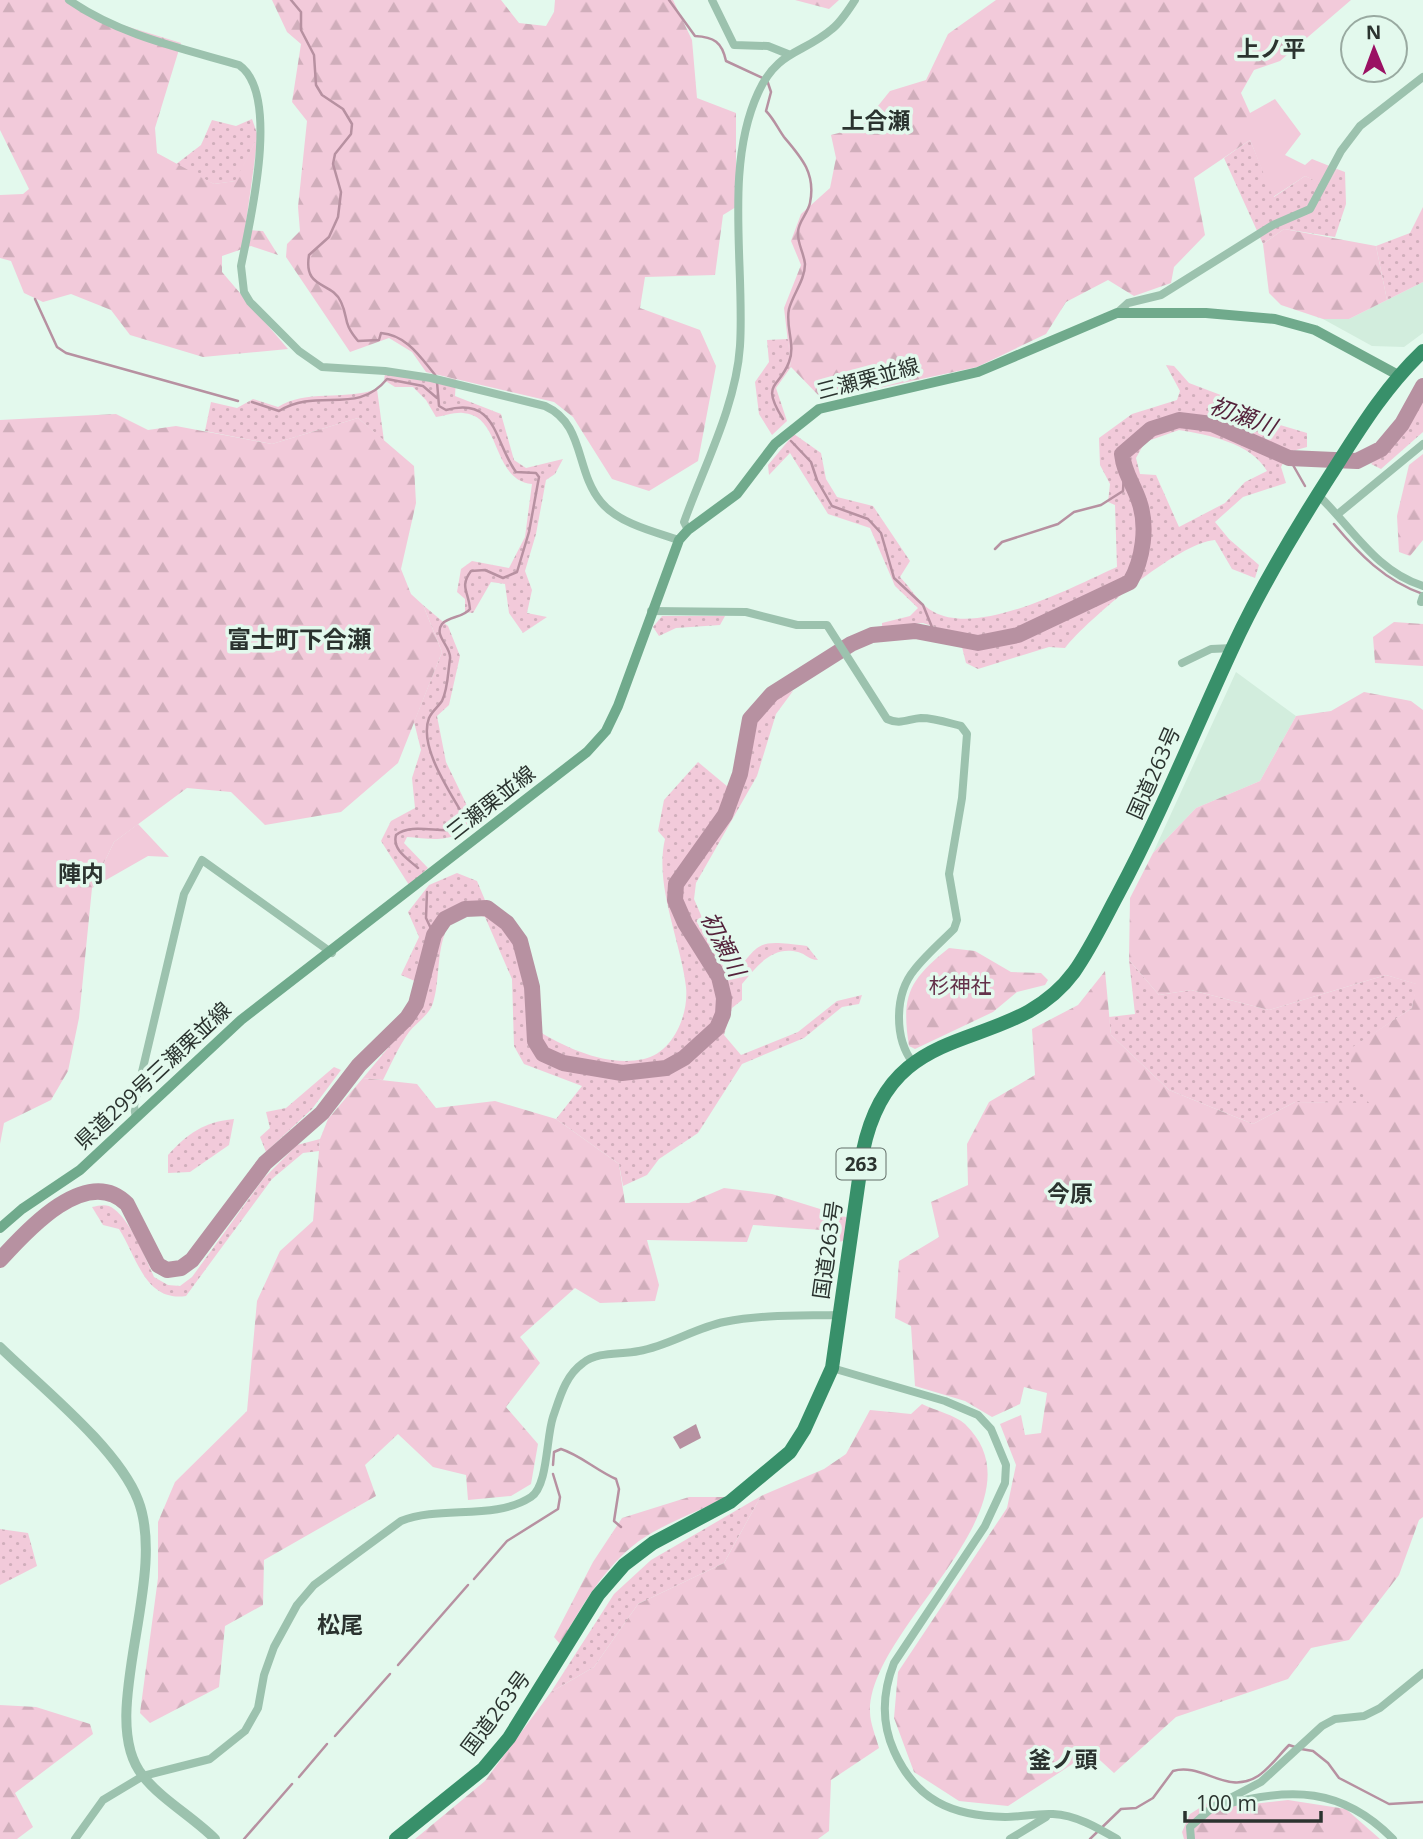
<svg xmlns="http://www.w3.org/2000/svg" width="1423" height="1839" font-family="'Open Sans','Noto Sans JP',sans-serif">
	<defs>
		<pattern id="grass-dots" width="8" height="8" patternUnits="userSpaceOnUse" patternTransform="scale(1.75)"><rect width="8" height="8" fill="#f2cada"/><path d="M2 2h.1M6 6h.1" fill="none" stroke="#d0aebb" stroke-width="1.8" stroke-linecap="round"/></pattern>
		<pattern id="forest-firs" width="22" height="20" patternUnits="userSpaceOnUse" patternTransform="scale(1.75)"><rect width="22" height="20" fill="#f2cada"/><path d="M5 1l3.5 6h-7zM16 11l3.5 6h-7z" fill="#d0aebb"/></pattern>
	</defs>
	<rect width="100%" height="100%" fill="#e3f9ed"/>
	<g fill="#d2eddd">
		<polygon points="1423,282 1423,333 1404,347 1372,346 1323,319 1349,319"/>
		<polygon points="1236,672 1296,716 1260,781 1196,808 1153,853"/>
	</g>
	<g fill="url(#grass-dots)" fill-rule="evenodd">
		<polygon points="252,119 258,136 236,181 214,184 175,165 201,145 212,120 236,126"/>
		<polygon points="1250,140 1274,197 1305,176 1328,186 1337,169 1345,172 1346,204 1335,237 1284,229 1263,244 1224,158"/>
		<polygon points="1423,207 1423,282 1387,300 1376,246 1410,233"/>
		<polygon points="788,339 791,367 776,388 787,421 772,435 759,414 755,382 769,362 767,340"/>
		<path d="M1166,365L1174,366L1189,383L1226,397L1227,409L1307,433V447L1289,452L1281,467L1286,483L1243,497L1215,522L1229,539L1259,565L1255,578L1232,569L1215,540C1179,542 1088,619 1065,648L1049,647L978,669L966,663L959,635L923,623L882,627V623L910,616L918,608L895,586L870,528L828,514L790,453L769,475L768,465L794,434L821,453L826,479L837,497L873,506L910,561L900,577C910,587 921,606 934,612C980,637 1074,586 1117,567L1115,505L1108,502L1110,484L1100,465L1099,438L1132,414L1177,400L1180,391ZM1179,430C1209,435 1251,443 1267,471L1245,482L1225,503L1179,527L1156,475L1140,474L1136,458L1145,442Z"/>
		<path d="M386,368L456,379L455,396L501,414L514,460L526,468L563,459L555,474L546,480L536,534L525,571L532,590L527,613L547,617L523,633L509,613L505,584L491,582L473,613L465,612V599L457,592L461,569L472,561L509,568L525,537L532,484C491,480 502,415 463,413C455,412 444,416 436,417L426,400L413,387H395L384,380Z"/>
		<path d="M377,389L384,441L358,418L272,444L205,431L211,402L237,408L253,399L278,407C306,389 344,401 377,389Z"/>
		<polygon points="1423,397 1423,432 1381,469 1371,464 1406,429"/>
		<path d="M423,605L448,626L460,656L449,705L437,716L446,762L473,818C459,845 433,839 407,837L404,843L428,868L409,885L381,841L391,821L415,808L412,778L421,750L414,722L442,652Z"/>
		<polygon points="662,616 725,616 720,625 676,628 659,636 653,627"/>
		<path d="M793,691L776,714L757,776L696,883L694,899L729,980C762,942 753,939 807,946L818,960C809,960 806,954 798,952C772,945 756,967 742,984V1000L732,1008L724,1035L741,1055L798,1032L837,1001L862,995L859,1004L842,1007L804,1038L742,1064L698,1133L659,1159L647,1175L623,1186L619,1164L556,1119L582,1086L524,1064L514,1046L512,979L485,917C429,901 444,973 433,1003C430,1014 416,1023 409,1032C399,1046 391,1064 383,1080L363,1078L424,1005L426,986L401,975L419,937L408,912L429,885L457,873L477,881L487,905L526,949L538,1031C568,1049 608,1067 644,1059C672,1053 689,1016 686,987C681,942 654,885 665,839L658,831L664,800L698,762L728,787L739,789C743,777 748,765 751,752C759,719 752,703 793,691Z"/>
		<polygon points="1129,960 1159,995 1191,990 1269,1010 1386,975 1417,984 1412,1008 1352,1048 1370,1104 1295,1102 1253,1124 1169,1090 1111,1035 1109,1017 1135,1014"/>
		<polygon points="334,1067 341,1070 312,1109 266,1152 260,1137 270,1128 266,1112 286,1108"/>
		<path d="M234,1119L229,1145L190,1172L168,1173V1155C188,1133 204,1122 234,1119Z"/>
		<path d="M320,1139L319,1151L303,1153L272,1179L186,1296C145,1302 137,1257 119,1229L103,1225L92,1207C99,1206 107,1203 114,1209C132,1223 145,1257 154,1277L168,1285L180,1286L192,1277L264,1178L297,1145Z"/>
		<polygon points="761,1496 724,1563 638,1604 594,1667 551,1692 614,1594 651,1560"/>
		<polygon points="0,1529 28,1533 37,1566 0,1585"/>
	</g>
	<g fill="url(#forest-firs)">
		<polygon points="0,0 74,0 103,19 181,43 155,128 157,153 214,184 235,181 258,136 245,230 263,231 278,255 251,246 222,256 222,272 288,349 203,357 130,335 111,310 71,294 43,302 24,293 11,261 0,258 0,195 23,194 29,189 0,130"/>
		<polygon points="272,0 501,0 519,23 546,26 554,12 555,0 673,0 692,40 697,98 736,113 736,207 723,215 715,275 645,277 640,308 700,330 716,366 698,461 649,491 612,479 573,417 554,402 426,372 412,352 389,338 350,352 286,257 287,244 300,231 298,207 307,121 292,102 301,44 287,32"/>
		<polygon points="795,0 839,0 829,9"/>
		<polygon points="996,0 1351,0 1280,61 1254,70 1241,93 1250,113 1250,140 1194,178 1205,235 1174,267 1171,283 1134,296 1108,280 1066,302 1046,334 977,367 823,400 791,367 784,308 801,265 791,241 801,214 830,188 836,158 831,135 861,127 890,91 926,80 948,34"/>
		<polygon points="1284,229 1376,246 1387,300 1349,319 1323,319 1281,305 1269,293 1263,244"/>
		<polygon points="116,414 148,430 176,426 272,444 358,418 414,466 416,503 401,569 411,594 423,605 442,652 398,763 341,812 265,825 231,792 187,788 114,842 92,888 79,1018 68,1071 51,1100 4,1123 0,1144 0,420"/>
		<polygon points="1423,454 1423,540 1410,556 1399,552 1397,516 1409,465"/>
		<polygon points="1394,622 1423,624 1423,666 1375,663 1373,637"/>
		<polygon points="1364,692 1411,701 1423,710 1423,1517 1419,1520 1399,1575 1349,1640 1311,1648 1288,1679 1176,1717 1114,1773 1091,1752 1008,1806 959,1801 914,1772 894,1718 898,1672 1007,1508 1016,1465 1000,1424 1021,1415 1025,1435 1041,1433 1047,1393 1024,1387 1020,1404 992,1417 965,1401 915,1386 911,1326 895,1318 899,1261 939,1237 931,1202 968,1185 967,1144 989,1102 1035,1075 1032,1029 1078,1005 1105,971 1111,1035 1169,1090 1253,1124 1295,1102 1369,1103 1351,1077 1351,1048 1412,1008 1416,984 1386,975 1269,1010 1191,990 1159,995 1129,960 1130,898 1153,853 1196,808 1260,781 1296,716 1331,711"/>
		<path d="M949,948L975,951L1011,972L1041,973L1048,980L1045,985L1017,992L993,1012L915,1049L909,1046C901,995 909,980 949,948Z"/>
		<polygon points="363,1078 417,1084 436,1108 495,1101 556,1119 619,1164 625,1203 689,1203 724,1188 772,1194 849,1218 845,1241 824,1243 821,1230 753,1225 747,1242 647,1240 659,1285 655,1301 600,1303 575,1288 520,1337 540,1363 506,1407 538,1444 531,1484 511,1496 468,1500 466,1475 433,1467 398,1434 365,1465 376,1496 264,1560 263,1605 225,1626 219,1687 150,1723 140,1713 158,1578 158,1522 175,1482 247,1411 257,1301 280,1251 313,1221 320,1139 328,1119"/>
		<path d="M922,1404C934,1410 955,1415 965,1424C1050,1506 868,1627 870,1712C870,1723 876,1737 879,1748L831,1780L829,1831L818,1839H415L485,1781L551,1692L594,1667L638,1604L724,1563L761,1496L824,1469L846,1454L870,1410L911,1414Z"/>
		<path d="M689,1497H727C699,1511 665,1523 639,1541C603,1568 582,1606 560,1644L554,1637L593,1562L622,1518Z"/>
		<polygon points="0,1705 36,1707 90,1724 93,1734 15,1793 33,1827 17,1839 0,1839"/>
		<polygon points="1212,1800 1226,1807 1288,1800 1346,1809 1380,1839 1184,1839 1182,1832 1190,1814"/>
	</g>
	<g fill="#f2cada">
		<polygon points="1275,99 1301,134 1285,155 1305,165 1312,159 1337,169 1328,187 1305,176 1273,197 1250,140 1250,113"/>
		<polygon points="138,824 169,857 148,856 92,888 114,842"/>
	</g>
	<polygon fill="#b791a1" points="696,1424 701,1438 680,1449 673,1437"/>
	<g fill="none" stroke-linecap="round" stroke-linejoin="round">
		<g stroke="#b791a1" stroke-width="2.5">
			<path d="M291,0L301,12V30L314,55L316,85L322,95L343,109L352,124L351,134L335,154L333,164L341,192L338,217L329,237L309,255C303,290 332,281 341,302C349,319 342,322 358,341L379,340L381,333C407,335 421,358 436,376"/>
			<path d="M669,0L695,36C714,37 722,42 726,61L767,80L771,92L766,111C774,119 778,129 784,137C802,158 816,174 810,203C808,213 798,222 798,232C797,243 804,253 805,264C805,280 793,294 789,309C785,327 796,345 789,362C779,389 760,382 783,419"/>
			<polyline points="35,299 57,347 66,353 238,401"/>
			<path d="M252,402L279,411C318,387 357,416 387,379L423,386L437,398"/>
			<polyline points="791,441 811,462 817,480 832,506 868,519 881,533 894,578 923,605 936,637"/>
			<polyline points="1289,458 1305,486"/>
			<path d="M1334,524C1359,554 1385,581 1423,594"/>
			<polyline points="995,549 1002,542 1058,524 1074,512 1101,505 1123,491 1124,471"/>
			<path d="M418,868C408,859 392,850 396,835C411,822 441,834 460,829L464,817C451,793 418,747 429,718C432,711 438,707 442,701C448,689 448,671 450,659C452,647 433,636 442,624C449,616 463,618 470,609C469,592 459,587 471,571L485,570L503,578L517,572L529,532L539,477L536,473L516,472C494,442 497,396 446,410L439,406L437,382"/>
			<polyline points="427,892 426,918 434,935"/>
			<path d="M553,1465L554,1452L561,1449C580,1455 596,1470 616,1479L619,1489L614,1521L621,1527"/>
			<polyline points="474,1579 507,1541 558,1509 560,1497 553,1474"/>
			<polyline points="398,1665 468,1585"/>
			<polyline points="335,1736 390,1674"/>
			<polyline points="1301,1749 1313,1751 1328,1763 1339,1778 1389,1804 1423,1802"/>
			<polyline points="299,1777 327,1744"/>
			<polyline points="244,1839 292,1784"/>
			<path d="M1090,1839L1121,1809L1136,1808L1153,1798L1173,1771C1202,1762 1227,1796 1258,1776C1269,1769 1279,1755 1289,1745L1295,1747"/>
		</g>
		<path stroke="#b791a1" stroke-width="16" d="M0,1260C27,1230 87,1164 127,1204L158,1265L167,1270L181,1268L192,1260L265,1163L322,1113L359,1065L407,1018L416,1004L434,935L445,919L465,909L487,908L507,923L520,941L532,987L535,1041L543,1054L563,1063L622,1073L666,1068L684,1058L717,1028L723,1014L724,998L719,977L685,923L675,900L676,884L725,815L740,774L750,719L772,694L851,644L872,635L915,631L978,643L1018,635L1130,582C1143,560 1148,526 1139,501C1133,483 1124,473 1122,454L1151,429L1179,420L1212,424L1289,458L1357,461L1381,449L1402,424L1423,386"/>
		<g stroke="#9cc2ae" stroke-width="8">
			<path d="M69,0C119,35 180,48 239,65C281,94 250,221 241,266L244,292L250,302L299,351L322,367L385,371L431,378L545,406C585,424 575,471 601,502C618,523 654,532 679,540"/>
			<polyline points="712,0 734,45 768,46 788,54"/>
			<polyline points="1117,313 1128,303 1161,295 1273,225 1310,209 1341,151 1360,126 1423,77"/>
			<path d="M1317,494C1352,527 1375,571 1423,586"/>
			<polyline points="1338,514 1423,444"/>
			<path d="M688,530L684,522C704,466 736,406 740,346C745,267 724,167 758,93C777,50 803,54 832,29C841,22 849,9 855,0"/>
			<polyline points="1421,602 1423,596"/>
			<path d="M651,611L746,612L797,625H827L887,719C900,725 908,719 921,718C935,718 949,723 961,726L967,734L962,798L949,874L957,920L954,929C941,942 926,955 915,969C894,994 894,1038 913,1063"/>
			<polyline points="1182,663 1211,649 1233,648"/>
			<polyline points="136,1118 134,1106 184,894 202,860 332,953"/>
			<path d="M832,1368L945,1401L978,1415L991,1429L1006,1465L1005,1483L985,1526L894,1663C883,1691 881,1722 894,1751C916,1800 951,1816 1005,1817C1021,1817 1037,1813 1053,1814C1076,1815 1098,1828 1117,1839"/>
			<path d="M1223,1805C1290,1787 1342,1787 1393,1839"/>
			<path d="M75,1839L103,1800L143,1776L210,1759L245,1731L258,1708L264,1675L274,1647L297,1605L314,1585L401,1521C441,1505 494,1521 531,1497C548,1486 546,1438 553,1417C560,1397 565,1376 583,1363C598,1351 621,1355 639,1351C668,1346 695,1328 724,1322C764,1314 801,1316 840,1315"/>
			<polyline points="1010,1839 1046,1817"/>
			<polyline points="1191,1839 1190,1827 1213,1807 1261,1782 1322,1726 1335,1719 1364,1716 1380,1708 1423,1673"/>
		</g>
		<path stroke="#9cc2ae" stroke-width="10" d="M0,1347C41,1387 118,1448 138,1500C169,1579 95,1718 143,1776C162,1800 193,1817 215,1839"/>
		<polyline stroke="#70aa8c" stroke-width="10" points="0,1228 22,1209 80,1170 241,1020 587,752 606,731 618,706 679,540 688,530 737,494 775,444 819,409 978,372 1117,313 1206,313 1275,319 1315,330 1398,375"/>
		<path stroke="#38906a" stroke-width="14" d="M396,1839L483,1769L509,1738L598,1595L624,1565L653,1543L730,1502L790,1452L804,1430L832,1368L863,1151C892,1010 1010,1059 1074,972C1091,948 1104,920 1118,894C1161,814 1194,731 1232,649C1260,588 1295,530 1331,474C1359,430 1385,387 1423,351"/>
	</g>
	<g text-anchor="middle" stroke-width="7" stroke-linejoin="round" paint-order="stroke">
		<rect fill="#e3f9ed" stroke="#626e68" stroke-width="2" x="836.5" y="1148.5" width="49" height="31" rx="5"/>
		<g font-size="19" font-weight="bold" fill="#2b332f">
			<text x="861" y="1171">263</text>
		</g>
		<g font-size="21" fill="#2b332f" stroke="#e3f9ed">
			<text transform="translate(868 379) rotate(-15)" y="7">三瀬栗並線</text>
			<text transform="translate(1154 773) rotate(-66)" y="7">国道263号</text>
			<text transform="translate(491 803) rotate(-38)" y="7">三瀬栗並線</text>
			<text transform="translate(153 1076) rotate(-43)" y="7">県道299号三瀬栗並線</text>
			<text transform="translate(828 1250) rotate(-82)" y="7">国道263号</text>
			<text transform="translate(496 1713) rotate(-53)" y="7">国道263号</text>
		</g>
		<g font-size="21" fill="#643049" stroke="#e3f9ed">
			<text x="960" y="993">杉神社</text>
		</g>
		<g font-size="23" font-weight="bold" fill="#2b332f" stroke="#e3f9ed">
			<text x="1271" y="57">上ノ平</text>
			<text x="876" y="129">上合瀬</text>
			<text x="81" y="882">陣内</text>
			<text x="1070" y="1202">今原</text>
			<text x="340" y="1633">松尾</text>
			<text x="1063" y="1768">釜ノ頭</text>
		</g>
		<g font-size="23" font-style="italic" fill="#54223b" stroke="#e3f9ed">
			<text transform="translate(1243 416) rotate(20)" y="8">初瀬川</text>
			<text transform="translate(723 944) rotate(63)" y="8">初瀬川</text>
		</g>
		<g font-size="24" font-weight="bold" fill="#2b332f" stroke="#e3f9ed">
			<text x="299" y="648">富士町下合瀬</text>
		</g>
	</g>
	<g transform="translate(1374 49) rotate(359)"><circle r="33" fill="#e3f9ed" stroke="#99aaa1" stroke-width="2"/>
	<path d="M0-5L12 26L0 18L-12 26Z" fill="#9a1163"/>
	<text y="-10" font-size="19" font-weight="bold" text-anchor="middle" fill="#2b332f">N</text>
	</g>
	<path d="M1185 1811v10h136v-10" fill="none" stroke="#2b332f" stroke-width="3.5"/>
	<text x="1196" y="1811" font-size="21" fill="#2b332f" stroke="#e3f9ed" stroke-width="5" paint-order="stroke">100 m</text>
</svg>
